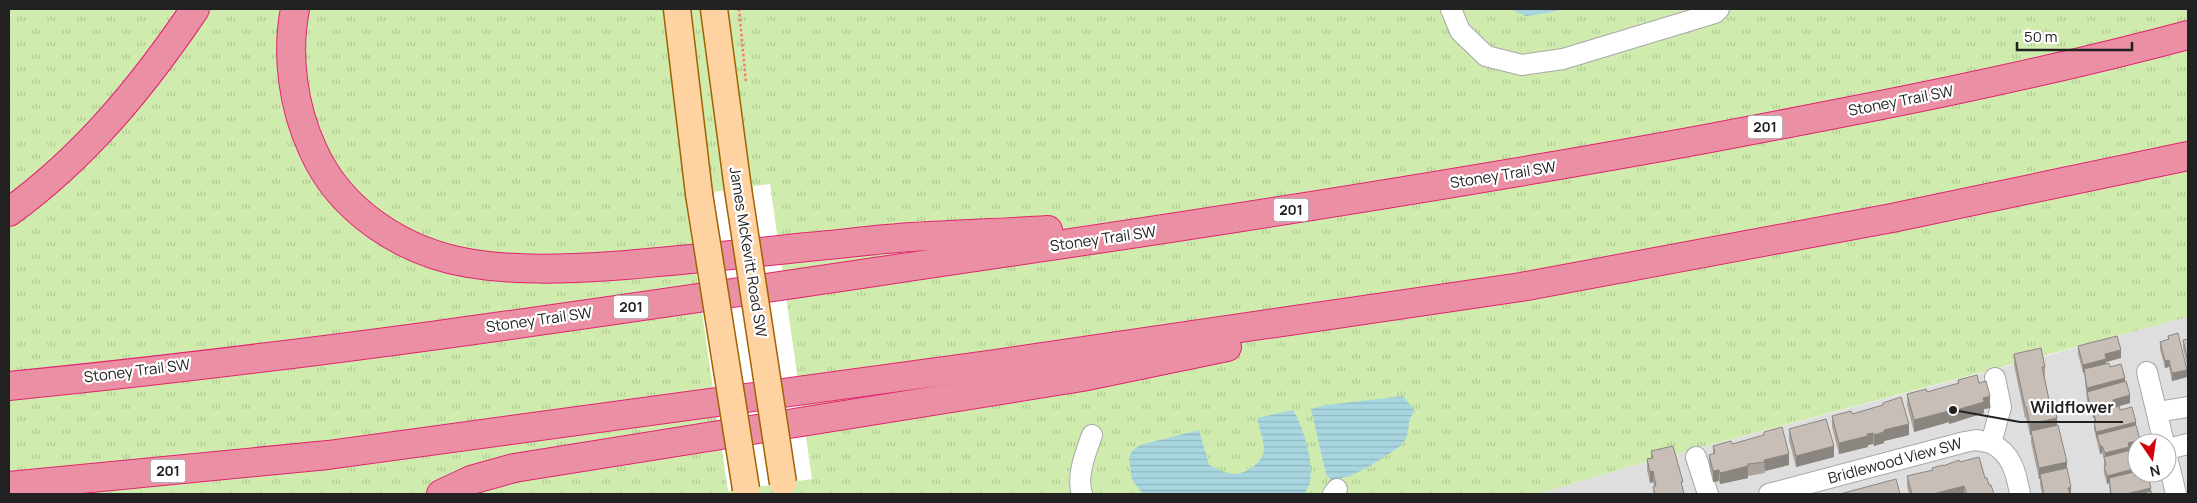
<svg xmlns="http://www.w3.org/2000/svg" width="2197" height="503" font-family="Manrope,sans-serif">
	<defs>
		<pattern id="grass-tufts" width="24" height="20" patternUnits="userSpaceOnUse" patternTransform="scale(1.25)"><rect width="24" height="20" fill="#cfecae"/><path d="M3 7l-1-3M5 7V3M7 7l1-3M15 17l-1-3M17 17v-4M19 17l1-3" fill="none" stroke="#b1ca95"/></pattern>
		<pattern id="water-rules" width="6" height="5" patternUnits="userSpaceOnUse" patternTransform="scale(1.25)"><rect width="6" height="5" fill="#a8d6e0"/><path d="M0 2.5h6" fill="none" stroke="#90b7c0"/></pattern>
	</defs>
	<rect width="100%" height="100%" fill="#f2eee8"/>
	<path fill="#dfdede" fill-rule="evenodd" d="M2188,316V494H1537L1632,466L2050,355ZM2137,443H2167V473H2137Z"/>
	<polygon fill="url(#grass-tufts)" points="9,9 2188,9 2188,317 1632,466 1537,494 9,494"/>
	<g fill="url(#water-rules)">
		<polygon points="1510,9 1562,9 1548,13 1526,16"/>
		<path d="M1403,396L1415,411C1405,421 1412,432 1403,443C1398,450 1360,472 1350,476C1344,478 1337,479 1331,480L1326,474L1311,409L1327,405Z"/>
		<path d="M1293,410C1304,427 1320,478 1304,494H1143L1132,480L1129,458L1132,451L1140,445L1199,430L1209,465C1217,469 1226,474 1236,474C1247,473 1263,462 1264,450C1264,440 1259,428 1257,418Z"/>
	</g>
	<polygon fill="#fff" points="770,184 812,479 728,491 685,196"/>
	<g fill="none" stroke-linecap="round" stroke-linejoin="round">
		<defs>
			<g id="minor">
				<polyline points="1451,9 1460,31 1486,56 1522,65 1563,59 1715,13 1719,9"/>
				<polyline points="2147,372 2164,443"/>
				<path d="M1995,378L2001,407L1991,443C2012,454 2016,472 2020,494"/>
				<polyline points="2157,412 2188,407"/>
				<polyline points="2167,449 2188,444"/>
				<polyline points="1696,457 1708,494"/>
				<polyline points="2167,457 2176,494"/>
				<path d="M1082,494C1076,476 1086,452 1092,435"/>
				<polyline points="1333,494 1337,489"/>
				<polyline points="1769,494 1965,442 1976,440 1991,443"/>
			</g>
			<g id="major">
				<polyline points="677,9 699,194"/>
				<polyline points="714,9 738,189"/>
			</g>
			<g id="highway">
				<path d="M295,9C286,55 293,107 313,150C340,211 403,252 468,263C515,271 565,269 612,266C677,261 742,254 807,247C842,244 878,239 913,237C958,234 1003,233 1048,230"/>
				<path d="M9,212C85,157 143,86 195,9"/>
				<path d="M9,386C344,353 677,301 1010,252C1241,218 1471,182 1700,140C1864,109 2027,78 2188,35"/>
				<polyline points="9,486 328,455 995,364 1521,287 1892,218 2188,156"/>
				<polyline points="441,494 471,480 514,468 1082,377 1227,347"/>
			</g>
		</defs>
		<use href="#minor" stroke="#a8a8a8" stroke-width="22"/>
		<use href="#major" stroke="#9f6300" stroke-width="29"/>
		<use href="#highway" stroke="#e0256d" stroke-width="30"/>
		<polyline stroke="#fd766e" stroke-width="2.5" stroke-dasharray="2.5 2.5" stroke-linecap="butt" points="739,9 746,83"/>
		<use href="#minor" stroke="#fff" stroke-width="20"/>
		<use href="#major" stroke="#fed2a1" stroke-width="26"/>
		<use href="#highway" stroke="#ea8fa4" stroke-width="28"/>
		<defs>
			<g id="major-bridge">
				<polyline points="738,189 783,483"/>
				<polyline points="699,194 746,489"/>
			</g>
		</defs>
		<use href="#major-bridge" stroke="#9f6300" stroke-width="29" stroke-linecap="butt"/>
		<use href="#major-bridge" stroke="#fed2a1" stroke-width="26"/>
	</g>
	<g fill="#aba39d">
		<polygon points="2168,336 2187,377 2172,381 2169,367 2165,368 2160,349 2160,342 2168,340"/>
		<polygon points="2188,339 2188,370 2183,348 2183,340"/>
		<polygon points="2078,346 2121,358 2106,362 2106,363 2125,382 2130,403 2117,407 2136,426 2140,443 2129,451 2130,454 2151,491 2152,494 2110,494 2109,483 2107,484 2104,473 2104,460 2102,453 2100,454 2094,429 2094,418 2093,418 2091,409 2089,410 2087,400 2084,372 2083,373 2078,354"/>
		<polygon points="2014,354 2045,367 2045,378 2049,400 2057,425 2067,468 2071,494 2042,494 2040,485 2040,479 2039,479 2031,442 2031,435 2030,435 2026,418 2025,418 2014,365"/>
		<polygon points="1958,380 1979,383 1990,408 1984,409 1984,413 1949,424 1949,422 1914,432 1907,405 1907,394 1927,392 1958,384"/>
		<polygon points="1883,403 1909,435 1884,441 1884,443 1874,446 1873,444 1868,445 1868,447 1839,454 1832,427 1832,416 1852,414 1883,405"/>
		<polygon points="1789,429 1834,457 1796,467 1789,440"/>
		<polygon points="1764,432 1789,465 1765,471 1765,473 1748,476 1748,478 1720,484 1719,481 1713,482 1709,466 1709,455 1713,454 1713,446 1732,444 1764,436"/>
		<polygon points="1651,451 1683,490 1684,494 1653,494 1654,487 1653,482 1650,483 1647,470 1647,459 1651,458"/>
		<polygon points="1960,462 1985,478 1994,494 1909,494 1907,487 1907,476 1932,470 1932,468 1943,466"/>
	</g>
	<g fill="#8b8580">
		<polygon points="2121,350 2121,358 2106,362 2106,366 2084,369 2084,372 2083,373 2083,365 2105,354"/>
		<polygon points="2169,360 2169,367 2165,368 2165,361"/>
		<polygon points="2187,370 2187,377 2172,381 2172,373"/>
		<polygon points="2125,378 2125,386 2087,392 2087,396 2087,388"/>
		<polygon points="2130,395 2130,403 2094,413 2094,418 2093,418 2093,410 2113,400"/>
		<polygon points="1990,396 1990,408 1984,409 1984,413 1949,424 1949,412 1983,398"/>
		<polygon points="2089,402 2091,402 2091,409 2089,410"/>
		<polygon points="1949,411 1949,422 1914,432 1914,420"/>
		<polygon points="2057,418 2057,429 2031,431 2031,435 2030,435 2030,424"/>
		<polygon points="2136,422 2136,430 2097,435 2096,440 2096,432"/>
		<polygon points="1909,424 1909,435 1884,441 1884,443 1874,446 1874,435 1884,430"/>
		<polygon points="1873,433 1873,444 1868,445 1868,447 1839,454 1839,443"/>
		<polygon points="2140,440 2140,443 2137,443 2137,448 2129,450 2129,455 2105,458 2105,453 2128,443"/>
		<polygon points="1834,446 1834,457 1796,467 1796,456"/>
		<polygon points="2100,446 2102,446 2102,453 2100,454"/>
		<polygon points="1789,454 1789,465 1765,471 1764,460"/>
		<polygon points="2067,462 2067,473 2040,474 2040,479 2039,479 2039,468"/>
		<polygon points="1748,466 1748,478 1720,484 1720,473"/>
		<polygon points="2137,468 2137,473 2146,473 2110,483 2109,478 2109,483 2107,484 2107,476"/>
		<polygon points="1719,470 1719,481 1713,482 1713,471"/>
		<polygon points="1653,471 1653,482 1650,483 1650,472"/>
		<polygon points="1964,486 1964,494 1933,494"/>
		<polygon points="2071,487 2071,494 2068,494 2068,488"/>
		<polygon points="2151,488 2151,494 2126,494"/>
	</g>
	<g fill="#c7beb7" stroke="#8b8580">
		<polygon points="2178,333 2187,370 2172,373 2169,360 2165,361 2160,342 2169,339 2168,336"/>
		<polygon points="2117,336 2121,350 2105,354 2106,359 2083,365 2078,346"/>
		<polygon points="2188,339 2188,362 2183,340"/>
		<polygon points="2041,348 2045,367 2042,367 2049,400 2053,399 2057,418 2030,424 2026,407 2025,407 2014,354"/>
		<polygon points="2109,363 2110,367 2121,364 2125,378 2087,388 2084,369"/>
		<polygon points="1977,375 1979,383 1986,381 1990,396 1983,398 1984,402 1949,412 1949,411 1914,420 1907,394 1926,389 1927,392 1959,383 1958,380"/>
		<polygon points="2126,381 2130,395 2113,400 2114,405 2093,410 2091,402 2089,402 2087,392"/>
		<polygon points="1901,397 1909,424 1884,430 1884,432 1874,435 1873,433 1867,434 1868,436 1839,443 1832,416 1851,411 1852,414 1883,405 1883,403"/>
		<polygon points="2119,406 2120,410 2132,407 2136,422 2096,432 2094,421 2096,421 2094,413"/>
		<polygon points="1826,419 1834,446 1796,456 1789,429"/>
		<polygon points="2058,425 2067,462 2039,468 2031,431"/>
		<polygon points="2136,425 2140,440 2128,443 2129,447 2105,453 2102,446 2100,446 2097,435"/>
		<polygon points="1782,427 1789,454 1764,460 1765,462 1748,464 1748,466 1720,473 1719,470 1713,471 1709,455 1715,453 1713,446 1731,441 1732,444 1764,435 1764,432"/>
		<polygon points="1673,446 1683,482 1681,482 1684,494 1655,494 1653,487 1656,486 1653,471 1650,472 1647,459 1653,458 1651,451"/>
		<polygon points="2127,451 2129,451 2130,454 2137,452 2137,468 2107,476 2104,466 2106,465 2104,457"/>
		<polygon points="1979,457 1985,478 1987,478 1989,485 1991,485 1994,494 1967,494 1964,486 1933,494 1912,494 1907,476 1933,470 1932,468 1943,465 1943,466 1959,460 1960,462"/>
		<polygon points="2067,468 2071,487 2068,488 2070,494 2044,494 2040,474"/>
		<polygon points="2134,472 2135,476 2147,473 2151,488 2126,494 2111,494 2109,478"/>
		<polygon points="1896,479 1900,494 1840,494"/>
		<polygon points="2151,491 2152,494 2138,494"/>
	</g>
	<g text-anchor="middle" stroke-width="4.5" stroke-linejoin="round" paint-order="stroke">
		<g fill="#fff" stroke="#646464" stroke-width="1">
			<rect x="1747.5" y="115.5" width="35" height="23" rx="4"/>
			<rect x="1273.5" y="198.5" width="35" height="23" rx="4"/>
			<rect x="613.5" y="295.5" width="35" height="23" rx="4"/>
			<rect x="150.5" y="459.5" width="35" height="23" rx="4"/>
		</g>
		<g font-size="14" font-weight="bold" fill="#212121">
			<text x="1765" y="132">201</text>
			<text x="1291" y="215">201</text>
			<text x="631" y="312">201</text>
			<text x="168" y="476">201</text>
		</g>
		<g font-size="15" fill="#212121" stroke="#fff">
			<text transform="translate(1901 101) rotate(-11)" y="5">Stoney Trail SW</text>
			<text transform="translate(1503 175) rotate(-9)" y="5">Stoney Trail SW</text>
			<text transform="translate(1103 239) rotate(-8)" y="5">Stoney Trail SW</text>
			<text transform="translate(748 252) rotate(81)" y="5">James McKevitt Road SW</text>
			<text transform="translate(539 320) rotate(-8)" y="5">Stoney Trail SW</text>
			<text transform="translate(137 371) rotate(-7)" y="5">Stoney Trail SW</text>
			<text transform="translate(1895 461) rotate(-15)" y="5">Bridlewood View SW</text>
		</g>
	</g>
	<path fill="none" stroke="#212121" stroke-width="2" d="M1953 410L2020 422H2123"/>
	<circle fill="#212121" stroke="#fff" stroke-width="2" cx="1953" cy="410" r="5"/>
	<g font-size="16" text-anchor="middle" font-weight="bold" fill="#212121" stroke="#fff" stroke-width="4.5" stroke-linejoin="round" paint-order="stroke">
		<text x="2072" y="413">Wildflower</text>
	</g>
	<rect width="2197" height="503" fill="none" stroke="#212121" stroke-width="20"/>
	<g transform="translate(2152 458) rotate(167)"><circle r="24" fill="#ffffff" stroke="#a6a6a6"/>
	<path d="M0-4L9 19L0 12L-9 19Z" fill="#d30009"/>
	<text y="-8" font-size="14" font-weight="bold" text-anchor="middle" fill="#212121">N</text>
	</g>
	<path d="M2017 42v8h115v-8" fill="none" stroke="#212121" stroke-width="2.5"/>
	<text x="2024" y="42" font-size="15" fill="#212121" stroke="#ffffff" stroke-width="4" paint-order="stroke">50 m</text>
</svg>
